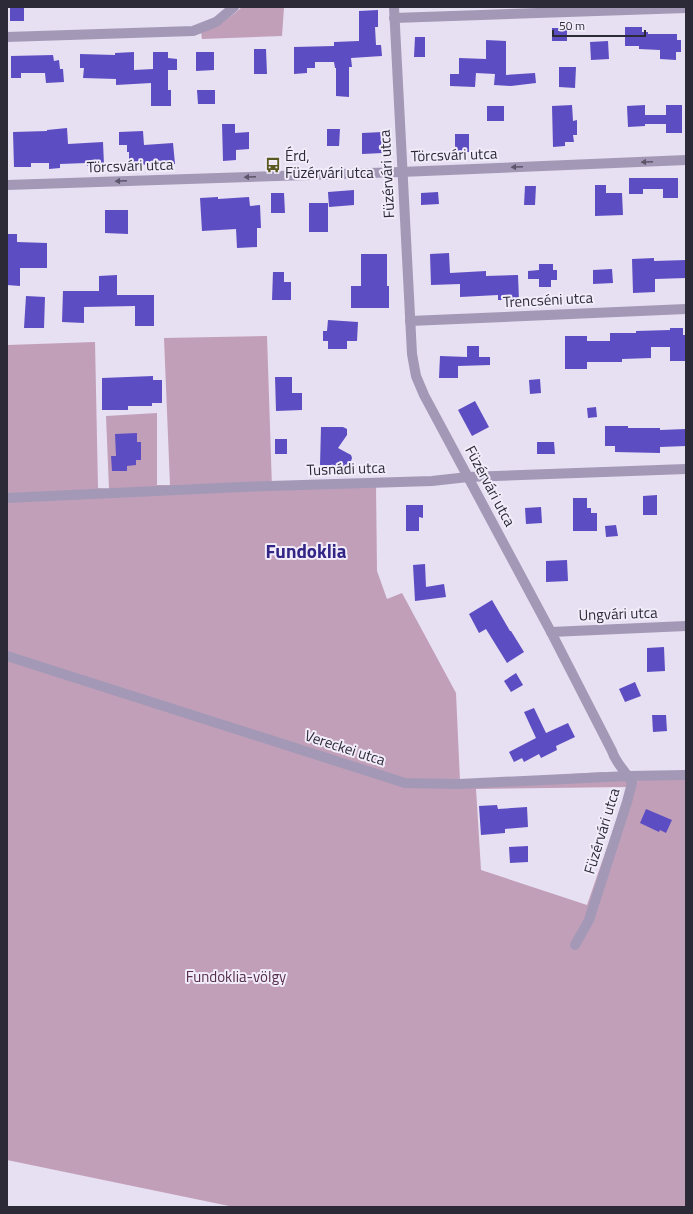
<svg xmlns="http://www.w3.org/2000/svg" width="693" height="1214" font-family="'Titillium Web',sans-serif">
	<rect width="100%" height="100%" fill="#e7dff2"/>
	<g fill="#c19fb9" fill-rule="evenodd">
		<path d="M242,7H284L282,36L202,39L201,31C217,26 230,18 242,7Z"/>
		<path d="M267,336L272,488L376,485L377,571L387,599L402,593L456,693L460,781L603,772L619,781L686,778V1207H234L7,1160V345L95,342L98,488L109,489L106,416L157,413V485H170L164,338ZM628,787L587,905L481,870L476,789Z"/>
	</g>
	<g fill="#5d4dc3">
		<rect x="10" y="7" width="14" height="14"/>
		<polygon points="378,10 378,27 375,27 376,45 381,45 382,56 351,58 352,67 349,67 349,97 336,96 336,68 335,68 334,62 315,62 315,68 307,68 307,73 294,74 294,47 334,46 334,42 359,41 359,11"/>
		<polygon points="625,27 642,27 642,32 648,32 648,34 677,34 677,40 681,40 681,52 676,52 676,60 660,59 660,50 639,49 639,46 625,46"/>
		<rect x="552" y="28" width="15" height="13"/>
		<polygon points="415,37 425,37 425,57 414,57"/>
		<polygon points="486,40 506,41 506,75 535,73 536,83 511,86 494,85 495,74 476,73 475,87 450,86 450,74 459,74 459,58 486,59"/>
		<polygon points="608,41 609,59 591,60 590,42"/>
		<polygon points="254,49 266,49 267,74 254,74"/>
		<polygon points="134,52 134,70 153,69 153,52 168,52 168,58 177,59 177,70 168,70 168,90 171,90 171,106 151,106 151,83 116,85 116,79 83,78 84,68 80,68 80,54 115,55 115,53"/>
		<polygon points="196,52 214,52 214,70 196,71"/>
		<polygon points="53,55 54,61 59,60 60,69 63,69 64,82 46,83 45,73 21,73 21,78 11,78 11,56"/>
		<polygon points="559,67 576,67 575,88 559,87"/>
		<polygon points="197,90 215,90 215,104 198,104"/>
		<polygon points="572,105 573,121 577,120 577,135 573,135 574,142 565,142 565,146 553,147 552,106"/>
		<polygon points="645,105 645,115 666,115 666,105 682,105 682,133 666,133 666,124 645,124 645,126 628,127 627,106"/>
		<rect x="487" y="106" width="17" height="15"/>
		<polygon points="222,124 235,124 235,133 249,132 249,149 236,150 236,160 223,161"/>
		<polygon points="67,128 68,144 103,142 104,165 87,166 86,163 60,164 60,168 49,169 49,163 31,163 31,167 14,167 13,132 47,131 47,130"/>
		<polygon points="327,129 340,129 339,146 327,146"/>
		<polygon points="143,131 144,145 173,143 175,164 129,165 129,152 127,152 127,145 119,145 119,132"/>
		<polygon points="383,132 383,153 362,154 362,133"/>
		<rect x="455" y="134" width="14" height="18"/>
		<polygon points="629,178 678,178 678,198 663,198 663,189 643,189 643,194 629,194"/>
		<polygon points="595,185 606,185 606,193 622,193 623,215 595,216"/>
		<polygon points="525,186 536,186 535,205 524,205"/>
		<polygon points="354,190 354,205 329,207 328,192"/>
		<polygon points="438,192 439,204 421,205 421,193"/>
		<polygon points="271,193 284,193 285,213 271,213"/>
		<polygon points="218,197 218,199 249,197 250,206 260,205 261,228 257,228 257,247 237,248 236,229 202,231 200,198"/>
		<rect x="309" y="203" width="19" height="29"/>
		<polygon points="105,210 128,210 128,234 105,233"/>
		<polygon points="7,234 17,234 17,242 47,243 47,268 20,268 20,286 7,285"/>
		<polygon points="449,253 450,273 486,271 486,276 518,275 519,300 498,300 498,295 460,297 460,284 431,285 430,254"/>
		<polygon points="361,254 387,254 387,286 389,286 389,308 351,308 351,286 361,286"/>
		<polygon points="654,258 654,261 686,260 686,278 655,279 655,292 633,293 632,259"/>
		<polygon points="539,264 553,264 553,270 557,270 557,280 551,280 551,287 539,287 539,279 528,279 528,271 539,270"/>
		<polygon points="612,269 613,283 593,284 593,270"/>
		<polygon points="273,272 284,272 284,282 291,282 291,300 272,300"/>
		<polygon points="117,275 117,295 154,295 154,326 135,326 135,306 84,307 84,323 62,322 63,291 99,291 99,276"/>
		<polygon points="26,296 45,297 44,328 24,328"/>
		<polygon points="328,320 358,322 357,341 347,341 347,349 328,349 328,341 323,341 323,331 327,331"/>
		<polygon points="670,328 683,328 683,335 686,335 686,361 670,361 670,347 651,347 651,358 622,359 622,362 587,362 587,369 565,369 565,336 587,336 587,341 610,341 610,333 636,333 636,331 670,330"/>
		<polygon points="467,346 479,346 479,357 490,357 490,365 458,366 458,378 439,378 440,356 467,357"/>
		<polygon points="153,376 153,380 162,380 162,403 152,403 152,406 128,406 128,410 102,410 102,378"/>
		<polygon points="275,377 292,377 292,393 302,393 302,410 276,411"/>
		<polygon points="540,379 541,393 530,394 529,380"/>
		<polygon points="475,401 489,427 472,436 458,410"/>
		<polygon points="596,407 597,417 588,418 587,408"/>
		<polygon points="605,426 628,426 628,428 660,428 660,430 686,429 686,446 660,447 660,453 615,452 615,446 605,446"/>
		<polygon points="321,427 343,427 347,429 347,435 338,448 351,455 352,458 350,464 348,466 320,465"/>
		<polygon points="137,433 137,442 141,442 141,460 136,460 136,465 127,466 127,471 112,471 111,456 116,456 115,434"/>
		<rect x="275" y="439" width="12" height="15"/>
		<polygon points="537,442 554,442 555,454 537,454"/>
		<polygon points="657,495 657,515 643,515 643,496"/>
		<polygon points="573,498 587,498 587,508 591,508 591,513 597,513 597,531 573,531"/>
		<polygon points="406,505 423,505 423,518 419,517 419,531 406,531"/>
		<polygon points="541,507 542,523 526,524 525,508"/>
		<polygon points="616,525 618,536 606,537 605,526"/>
		<polygon points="567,560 568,581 546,582 546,561"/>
		<polygon points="425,564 426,587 444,584 446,597 415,601 413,565"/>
		<polygon points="492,600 510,631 511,631 524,652 507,663 486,629 479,633 469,614"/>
		<polygon points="664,647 665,671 647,672 647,648"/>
		<polygon points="516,673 523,685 511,692 504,681"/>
		<polygon points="635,682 641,696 625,702 619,689"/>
		<polygon points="534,708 546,733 568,723 575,737 556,746 557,750 541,758 539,754 524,762 522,758 514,762 509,752 536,738 524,712"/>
		<polygon points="652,715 666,715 667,731 653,732"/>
		<polygon points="497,805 498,809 527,807 528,827 505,829 505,833 481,835 479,806"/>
		<polygon points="646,809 672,820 666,833 660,830 659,832 640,823"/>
		<polygon points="528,846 528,862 510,863 509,847"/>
	</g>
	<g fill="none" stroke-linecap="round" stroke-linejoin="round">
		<g stroke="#a399b6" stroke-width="10">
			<path d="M394,7L412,354L416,376L424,395L551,632L612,751C616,764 626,771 632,783L627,802L589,920L575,945"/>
			<polyline points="394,18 686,8"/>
			<polyline points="7,37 193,31 216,22 234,7"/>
			<polyline points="7,185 401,172 686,160"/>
			<polyline points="410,321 686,309"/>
			<polyline points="7,498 241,487 432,481 468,477 686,469"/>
			<polyline points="551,632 686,626"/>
			<polyline points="7,656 405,783 459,784 628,776 686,775"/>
		</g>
	</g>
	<defs><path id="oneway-solid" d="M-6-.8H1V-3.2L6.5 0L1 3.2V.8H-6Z"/></defs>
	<g fill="#5c566a">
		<use href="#oneway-solid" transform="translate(647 162) rotate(178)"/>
		<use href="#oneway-solid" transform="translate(517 167) rotate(178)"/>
		<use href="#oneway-solid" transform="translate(250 177) rotate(178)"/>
		<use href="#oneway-solid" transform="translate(121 181) rotate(178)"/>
	</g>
	<defs>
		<symbol id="bus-bare" viewBox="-9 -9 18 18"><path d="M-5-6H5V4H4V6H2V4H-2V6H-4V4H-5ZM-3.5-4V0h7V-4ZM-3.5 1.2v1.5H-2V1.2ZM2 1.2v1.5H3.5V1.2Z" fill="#595720" stroke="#f2ecfa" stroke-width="2.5" paint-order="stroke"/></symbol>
	</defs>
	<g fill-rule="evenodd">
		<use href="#bus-bare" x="262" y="154" width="22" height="22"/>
	</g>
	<g text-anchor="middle" stroke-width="4" stroke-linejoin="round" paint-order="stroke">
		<g font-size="15" fill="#2d2a38" stroke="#f2ecfa">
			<text transform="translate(454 155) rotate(-2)" y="5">Törcsvári utca</text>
			<text transform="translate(130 166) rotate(-2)" y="5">Törcsvári utca</text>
			<text transform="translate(387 174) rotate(-93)" y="5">Füzérvári utca</text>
			<text transform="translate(548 300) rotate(-3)" y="5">Trencséni utca</text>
			<text transform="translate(346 469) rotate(-2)" y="5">Tusnádi utca</text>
			<text transform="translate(490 486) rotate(62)" y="5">Füzérvári utca</text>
			<text transform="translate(618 614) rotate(-2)" y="5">Ungvári utca</text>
			<text transform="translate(345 748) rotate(18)" y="5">Vereckei utca</text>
			<text transform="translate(602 831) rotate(-73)" y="5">Füzérvári utca</text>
		</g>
		<g font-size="15" fill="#2d2a38" stroke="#f2ecfa" text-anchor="start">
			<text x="285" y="161">Érd,<tspan x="285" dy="17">Füzérvári utca</tspan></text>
		</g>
		<g font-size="15" fill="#562e4c" stroke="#f2ecfa">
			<text x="236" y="982">Fundoklia-völgy</text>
		</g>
		<g font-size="19" font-weight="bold" fill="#322586" stroke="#f2ecfa">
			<text x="306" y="558">Fundoklia</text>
		</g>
	</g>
	<rect width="693" height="1214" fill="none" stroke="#2d2a38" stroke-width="16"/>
	<path d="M553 30v6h92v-6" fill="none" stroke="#2d2a38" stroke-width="2"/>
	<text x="559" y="30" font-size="12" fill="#2d2a38" stroke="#f2ecfa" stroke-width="3" paint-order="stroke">50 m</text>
</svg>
